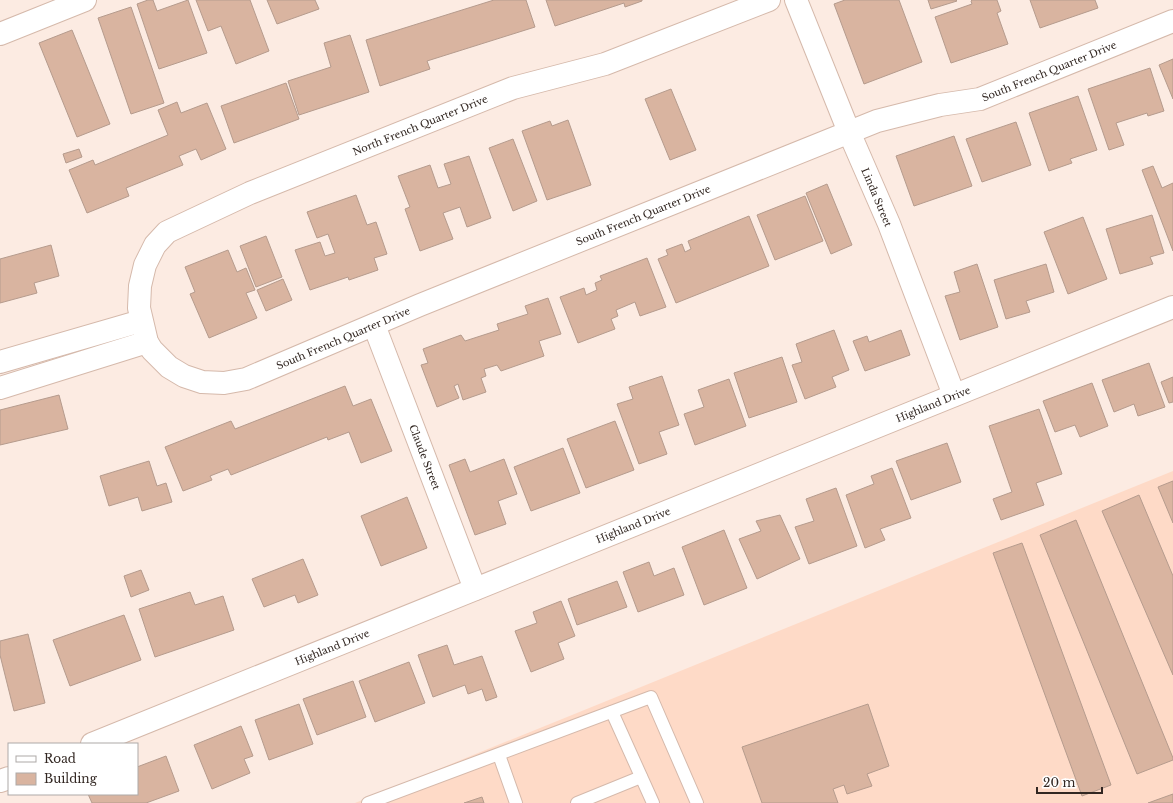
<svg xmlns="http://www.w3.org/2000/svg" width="1173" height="803" font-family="'Libre Baskerville',serif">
	<rect width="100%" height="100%" fill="#fcebe2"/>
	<polygon fill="#fedac7" points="1173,471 1173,803 355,803"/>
	<g fill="#d9b4a0" stroke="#b59b8d">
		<polygon points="148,0 153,0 157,11 188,0 207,53 159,69 137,4"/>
		<polygon points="196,0 250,0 269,51 236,64 221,26 208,31"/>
		<polygon points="267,0 315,0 319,9 277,24"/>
		<polygon points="494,0 526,0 535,27 427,61 430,69 380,86 366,40"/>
		<polygon points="546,0 642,0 642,1 625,7 624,3 555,26"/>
		<polygon points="845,0 899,0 922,62 864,84 834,4"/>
		<polygon points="928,0 956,0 957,1 931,9"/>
		<polygon points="972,0 997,0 1001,11 997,13 1008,44 951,63 935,17 972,4 971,1"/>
		<polygon points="1030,0 1095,0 1098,8 1040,28"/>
		<polygon points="131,7 164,103 131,114 98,18"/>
		<polygon points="72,30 110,124 77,137 39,43"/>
		<polygon points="350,35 369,92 299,115 288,81 331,67 324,43"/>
		<polygon points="1173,59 1173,99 1159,65"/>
		<polygon points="1150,68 1164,111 1148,116 1147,113 1116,123 1124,145 1109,150 1088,89"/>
		<polygon points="286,83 299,119 234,143 221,106"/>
		<polygon points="671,89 696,150 670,160 645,99"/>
		<polygon points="1078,96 1097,150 1070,159 1072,163 1049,171 1029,113"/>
		<polygon points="177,102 181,113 207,103 226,149 201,160 196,149 179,156 183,165 126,188 129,196 87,213 69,170 93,160 95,165 168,135 158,110"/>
		<polygon points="568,120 591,185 547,200 522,131 550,121 552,126"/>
		<polygon points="1016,122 1031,165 982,182 966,139"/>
		<polygon points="954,136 972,186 914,206 896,156"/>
		<polygon points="513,139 537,201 513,211 489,148"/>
		<polygon points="79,149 82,157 66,163 63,154"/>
		<polygon points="469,156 491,218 467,227 460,207 443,213 453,239 420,251 405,209 410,207 398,176 430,165 438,188 451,184 444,164"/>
		<polygon points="1153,166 1162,188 1173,183 1173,251 1142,170"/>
		<polygon points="827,184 852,245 831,254 806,193"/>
		<polygon points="356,195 367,225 376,222 387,254 374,258 378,270 349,280 348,277 310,290 295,250 320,242 325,256 335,253 328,234 317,238 307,212"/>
		<polygon points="805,196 823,241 775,260 757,215"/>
		<polygon points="1152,215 1164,253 1150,257 1153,264 1120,274 1106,229"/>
		<polygon points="749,216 769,266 676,303 658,259 668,255 666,250 682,244 685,252 691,249 688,241"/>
		<polygon points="1083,217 1107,279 1068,294 1044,232"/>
		<polygon points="266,236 282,277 256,287 240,246"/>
		<polygon points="51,245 59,276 34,283 37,293 0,303 0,259"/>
		<polygon points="228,250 237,272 246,268 255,290 246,293 257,318 209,338 190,294 195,292 185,267"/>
		<polygon points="647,258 666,307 640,316 635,302 616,310 618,316 611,319 615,329 578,343 560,297 584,288 586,295 597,290 595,283 602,280 600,276"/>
		<polygon points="977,264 998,327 960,340 945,296 960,292 954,272"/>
		<polygon points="1046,264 1054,292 1026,301 1030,312 1006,319 994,280"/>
		<polygon points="283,279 292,300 266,311 257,290"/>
		<polygon points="548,298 561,334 539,341 544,356 501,371 497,365 484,369 486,376 481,378 486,392 463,400 458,384 454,386 459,398 437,407 421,365 428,363 423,349 461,335 465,341 499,330 497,324 528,314 525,306"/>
		<polygon points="834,330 849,370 832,377 836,387 805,399 792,365 802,362 796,344"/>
		<polygon points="901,330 910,355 865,371 853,341 867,336 869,342"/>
		<polygon points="782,357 797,402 749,418 734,373"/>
		<polygon points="1149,363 1165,407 1138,416 1134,404 1114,412 1102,380"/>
		<polygon points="662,376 679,425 659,432 667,454 639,464 617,404 633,399 629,387"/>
		<polygon points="1173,377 1173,402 1169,403 1161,382"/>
		<polygon points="729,379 746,426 695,445 684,414 704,407 698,390"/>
		<polygon points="1092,383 1108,426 1080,437 1075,425 1055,432 1043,401"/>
		<polygon points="345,386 353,406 371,399 392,451 361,463 349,432 328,440 327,437 231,475 228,469 210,476 212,480 183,491 165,447 231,421 235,429"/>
		<polygon points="59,395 68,429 0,445 0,410"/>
		<polygon points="1039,409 1062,474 1036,483 1044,505 1001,520 993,499 1012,492 989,426"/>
		<polygon points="615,421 634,470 586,488 567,439"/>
		<polygon points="947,443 961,482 911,500 896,461"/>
		<polygon points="563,448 580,493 531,511 514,467"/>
		<polygon points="465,459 470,472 504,459 517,494 498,501 506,524 475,535 449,465"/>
		<polygon points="149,461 157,486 166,483 172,502 142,511 138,497 109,506 100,476"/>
		<polygon points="892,468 911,518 880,529 885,540 865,548 846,495 874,484 871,476"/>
		<polygon points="1173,481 1173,523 1158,487"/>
		<polygon points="836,488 857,546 809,564 795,527 814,521 806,499"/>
		<polygon points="1139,495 1173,576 1173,675 1102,511"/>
		<polygon points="407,497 427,548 381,566 361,516"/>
		<polygon points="780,515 800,559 757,579 739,539 761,531 756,521"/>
		<polygon points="1076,520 1173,758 1173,760 1137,774 1040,535"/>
		<polygon points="724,530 747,588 704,605 682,547"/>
		<polygon points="1022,543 1111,785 1082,796 993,553"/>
		<polygon points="303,559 318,595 298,603 295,595 264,607 252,579"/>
		<polygon points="649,562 654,576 674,568 684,595 638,612 623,572"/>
		<polygon points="141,570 149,590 131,597 124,576"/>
		<polygon points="617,581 627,607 577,625 568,599"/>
		<polygon points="190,592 195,605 223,596 234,630 155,657 139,609"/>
		<polygon points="561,601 575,636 558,643 564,659 531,672 515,631 537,623 533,612"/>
		<polygon points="124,615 141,660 70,686 53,640"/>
		<polygon points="28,634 45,703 14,711 0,655 0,641"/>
		<polygon points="447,645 454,665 482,656 497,697 486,701 482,689 468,694 465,685 433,697 418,655"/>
		<polygon points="409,662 425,703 375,722 359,681"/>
		<polygon points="353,681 366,717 317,735 303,699"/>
		<polygon points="299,704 313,744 269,760 255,720"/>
		<polygon points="868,704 889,766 867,774 872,786 847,794 844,785 833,789 838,803 762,803 742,747"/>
		<polygon points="241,726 253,756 244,759 250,773 212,789 194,745"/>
		<polygon points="166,756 179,791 146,803 92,803 88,794 137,794 137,767"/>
		<polygon points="1173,794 1173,803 1148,803"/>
		<polygon points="482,797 484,803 464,803"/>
	</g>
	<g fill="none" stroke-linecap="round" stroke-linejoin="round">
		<defs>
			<g id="lane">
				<polyline points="612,712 653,803"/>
				<polyline points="499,755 516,803"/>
				<polyline points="368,803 651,697 697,803"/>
				<polyline points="577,803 641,777"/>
			</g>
			<g id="street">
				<polyline points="769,0 605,64 513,88 250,193 167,232 155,245 145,265 140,286 139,308 147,342 152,350 169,367 184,376 202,382 224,383 246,379 420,305 877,121 940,105 980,99 1173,21"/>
				<polyline points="796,0 849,132 889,224 954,395"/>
				<polyline points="0,34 85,0"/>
				<polyline points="374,325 475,589"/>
				<polyline points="0,362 141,321"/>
				<polyline points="0,388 147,342"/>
				<polyline points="92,744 1173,307"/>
				<polyline points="0,781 9,778"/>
			</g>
		</defs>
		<use href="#lane" stroke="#d5b9ab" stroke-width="14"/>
		<use href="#street" stroke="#d5b9ab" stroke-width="24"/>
		<use href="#lane" stroke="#fff" stroke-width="12"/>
		<use href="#street" stroke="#fff" stroke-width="22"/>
	</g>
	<g text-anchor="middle" stroke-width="4" stroke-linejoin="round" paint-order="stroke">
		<g font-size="10" fill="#322722" stroke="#fff">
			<text transform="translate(1049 71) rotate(-22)" y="4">South French Quarter Drive</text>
			<text transform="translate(420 125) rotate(-22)" y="4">North French Quarter Drive</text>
			<text transform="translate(877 197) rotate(67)" y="4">Linda Street</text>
			<text transform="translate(643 215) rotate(-22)" y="4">South French Quarter Drive</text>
			<text transform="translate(343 338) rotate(-23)" y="4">South French Quarter Drive</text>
			<text transform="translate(933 404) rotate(-22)" y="4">Highland Drive</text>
			<text transform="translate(425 457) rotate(69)" y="4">Claude Street</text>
			<text transform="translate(633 525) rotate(-22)" y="4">Highland Drive</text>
			<text transform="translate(332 647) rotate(-22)" y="4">Highland Drive</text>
		</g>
	</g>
	<rect x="8" y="743" width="130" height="52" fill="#ffffff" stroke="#ada9a7"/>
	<rect x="16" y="756" width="20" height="6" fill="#ffffff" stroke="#ada9a7"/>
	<text x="44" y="763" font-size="12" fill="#322722">Road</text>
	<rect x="16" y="773" width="20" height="12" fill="#d9b4a0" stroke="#ada9a7"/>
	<text x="44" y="783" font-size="12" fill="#322722">Building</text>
	<path d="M1037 787v6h65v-6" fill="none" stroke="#322722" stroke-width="2"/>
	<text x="1043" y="787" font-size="12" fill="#322722" stroke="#ffffff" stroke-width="3" paint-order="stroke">20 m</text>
</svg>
